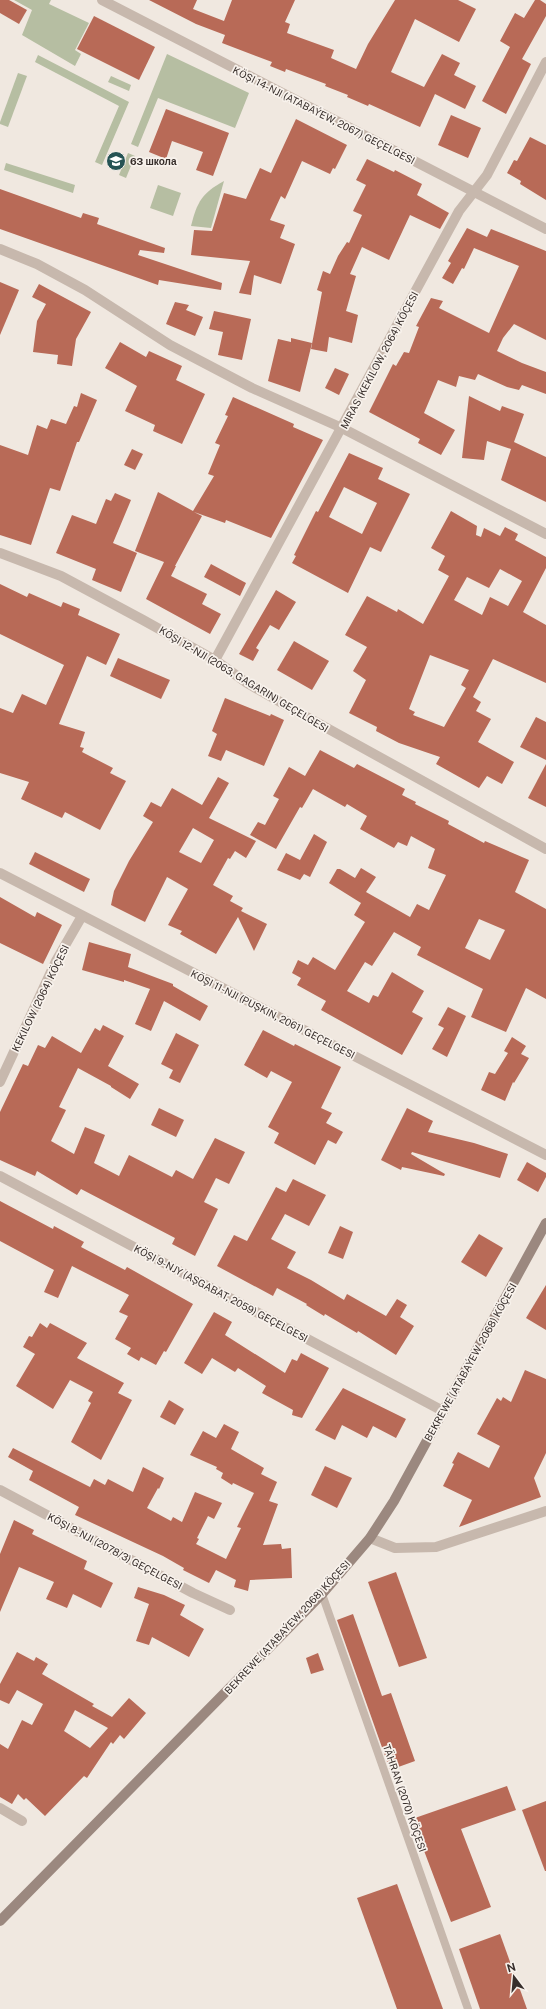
<svg xmlns="http://www.w3.org/2000/svg" width="546" height="2009" font-family="'Public Sans',sans-serif">
	<rect width="100%" height="100%" fill="#f0e8e0"/>
	<g fill="#b6bea2">
		<polygon points="14,0 51,0 49,4 89,23 75,50 81,54 75,66 22,35 32,10"/>
		<polygon points="167,54 249,93 235,128 158,98 138,147 131,144"/>
		<polygon points="38,55 129,102 102,165 95,162 119,106 35,62"/>
		<polygon points="18,73 27,76 8,127 0,124 0,122"/>
		<polygon points="111,76 131,85 129,91 108,82"/>
		<polygon points="128,153 135,156 126,178 119,175"/>
		<polygon points="6,163 75,185 73,193 4,170"/>
		<path d="M224,181L211,228L191,226C197,202 202,193 224,181Z"/>
		<polygon points="158,185 181,193 173,216 150,208"/>
	</g>
	<g fill="#b86a57" fill-rule="evenodd">
		<polygon points="0,0 9,0 27,10 19,24 0,13"/>
		<polygon points="149,0 197,0 193,9 224,21 232,0 295,0 285,22 290,24 287,33 334,50 331,58 356,69 368,44 395,0 458,0 476,9 459,42 415,19 391,72 424,87 442,54 460,63 454,75 476,86 465,109 435,94 420,127 369,104 368,106 347,97 348,95 325,86 326,84 286,69 285,72 270,66 272,62 222,43 225,35 196,24"/>
		<polygon points="535,0 540,0 546,4 546,16 522,59 531,64 506,114 482,101 510,47 500,41 515,13 524,18"/>
		<polygon points="94,16 155,47 139,80 77,49"/>
		<polygon points="166,109 229,133 213,176 196,170 203,152 172,141 166,159 149,152"/>
		<polygon points="451,115 481,128 468,158 438,145"/>
		<polygon points="296,119 347,145 335,169 333,168 330,174 302,161 285,199 281,196 270,220 285,225 280,238 295,244 281,284 254,275 251,295 239,293 250,261 191,255 194,230 212,231 224,193 246,199 260,168 271,173"/>
		<polygon points="530,137 546,145 546,200 520,184 521,181 507,173 514,160 517,161"/>
		<polygon points="367,159 394,172 395,170 422,184 417,195 449,213 440,229 410,215 389,260 362,247 350,274 356,276 346,311 358,315 352,343 329,337 327,352 311,349 322,292 317,290 323,271 330,274 338,256 347,242 349,243 362,215 353,211 366,185 356,180"/>
		<polygon points="0,189 81,218 83,213 99,218 97,224 165,248 164,253 140,250 138,255 222,283 221,290 159,280 158,285 0,229"/>
		<polygon points="467,228 487,237 491,229 546,251 546,340 514,324 503,338 497,351 522,363 546,372 546,394 522,385 519,390 507,387 478,374 475,380 459,376 456,387 438,380 424,413 455,430 441,455 418,443 420,439 369,412 393,364 396,366 404,352 409,353 419,327 416,326 431,298 443,301 439,308 489,333 519,266 474,248 464,269 462,268 453,284 442,278 451,263 448,261"/>
		<polygon points="0,282 19,290 0,335"/>
		<polygon points="39,284 91,312 76,339 72,366 57,364 58,355 33,352 37,321 46,304 32,297"/>
		<polygon points="175,302 189,305 186,310 203,317 195,336 166,324"/>
		<polygon points="214,311 251,319 242,360 218,355 223,332 209,329"/>
		<polygon points="291,338 312,343 300,392 268,381 278,339 291,342"/>
		<polygon points="120,342 146,357 149,351 182,366 176,380 205,394 182,444 153,431 155,425 125,411 137,386 105,368"/>
		<polygon points="335,368 349,374 339,395 325,388"/>
		<polygon points="81,393 97,400 79,442 77,442 60,491 50,488 31,545 0,535 0,445 28,455 37,425 47,429 51,419 66,424 74,406 77,407"/>
		<polygon points="469,396 500,411 502,406 524,414 514,442 546,457 546,502 501,480 511,449 487,441 484,460 462,458"/>
		<polygon points="233,397 294,424 293,427 323,440 271,538 226,520 225,523 194,512 202,516 175,566 176,566 171,576 207,594 202,604 221,614 210,634 146,599 164,562 135,551 158,492 193,511 214,476 208,474 220,445 215,443 228,416 225,415"/>
		<polygon points="132,449 143,454 135,470 124,465"/>
		<path d="M349,453L383,468L378,479L410,494L381,552L370,547L348,593L292,563L296,556L294,555L316,511L318,512ZM344,487L377,503L362,534L329,517Z"/>
		<polygon points="115,493 131,500 113,543 137,553 121,592 92,580 96,569 56,553 72,515 96,524 106,499 111,501"/>
		<path d="M451,511L477,526L476,535L481,537L484,528L500,536L505,527L518,534L515,540L546,557V568L523,612L546,625V683L493,659L473,697L481,702L476,711L491,719L478,742L514,762L502,784L487,776L479,788L436,764L440,757L399,743L376,731L377,727L349,713L366,680L353,671L367,647L345,635L367,596L397,612L398,609L423,624L449,576L438,570L445,556L431,548ZM500,569L522,581L508,606L490,597L482,615L454,600L467,577L489,588ZM430,655L469,670L461,685L466,688L444,727L413,715L415,712L409,709Z"/>
		<polygon points="211,564 246,583 240,596 204,577"/>
		<polygon points="0,584 27,597 29,593 61,607 63,602 80,609 78,615 120,634 106,665 87,656 59,724 85,732 80,747 84,748 82,752 113,768 110,773 126,781 100,830 65,812 62,818 21,799 29,782 0,773 0,708 13,713 22,694 46,705 64,665 0,634"/>
		<polygon points="276,590 296,602 279,630 270,625 256,648 259,650 253,661 239,654"/>
		<polygon points="294,641 329,661 312,690 277,670"/>
		<polygon points="118,658 170,680 161,699 110,676"/>
		<polygon points="225,698 270,716 271,714 284,720 264,766 226,750 221,761 208,756 217,734 212,731"/>
		<polygon points="536,717 546,722 546,760 520,747"/>
		<path d="M320,750L354,768L357,764L405,789L402,795L416,802L415,804L449,821L448,824L484,843L485,841L529,860L515,892L546,909V999L526,988L506,1032L471,1017L483,989L417,955L421,947L394,932L372,966L365,962L347,991L369,1003L373,995L378,997L392,972L424,991L412,1012L423,1018L402,1055L321,1010L326,1001L297,985L301,978L292,973L298,960L308,965L313,957L335,970L365,922L354,915L361,903L329,883L337,869H340L355,878L361,868L376,877L366,892L410,917L417,904L429,910L446,875L428,868L435,849L411,836L407,846L398,842L394,848L360,829L367,816L347,804L345,807L313,789L302,808L300,807L276,849L250,835L258,822L265,825L279,799L273,796L289,767L305,776ZM479,919L505,930L490,960L465,948Z"/>
		<polygon points="546,764 546,807 528,798"/>
		<path d="M218,777L229,783L209,818L256,841L246,858L235,851L230,859L228,858L213,885L233,896L230,901L243,908L241,911L267,924L254,951L238,917L216,954L180,934L182,931L168,925L188,889L167,877L145,922L111,905L114,891L129,861L153,822L143,816L151,802L161,807L172,788L202,805ZM193,828L214,840L201,863L179,852Z"/>
		<polygon points="314,834 327,842 310,877 304,874 300,880 277,870 286,853 300,860"/>
		<polygon points="35,852 90,879 84,892 29,864"/>
		<polygon points="0,897 35,917 37,912 62,925 43,964 0,943"/>
		<polygon points="89,942 131,954 128,967 173,984 173,986 208,1006 200,1021 164,1001 151,1031 135,1024 150,989 124,980 124,982 82,970"/>
		<polygon points="448,1007 466,1016 447,1057 432,1049 444,1028 438,1025"/>
		<polygon points="103,1025 124,1036 108,1066 139,1084 130,1099 111,1087 111,1086 78,1068 59,1107 66,1110 51,1141 74,1154 85,1127 105,1135 94,1163 119,1176 129,1155 172,1177 176,1170 193,1179 215,1138 245,1152 229,1184 216,1178 204,1202 218,1209 195,1256 172,1244 175,1238 81,1189 77,1195 37,1171 35,1176 0,1160 0,1112 23,1064 28,1066 38,1045 45,1048 52,1036 81,1053 95,1028 100,1031"/>
		<polygon points="263,1030 294,1046 295,1044 341,1067 321,1108 332,1113 326,1123 343,1132 336,1144 328,1140 315,1165 274,1143 279,1133 268,1127 292,1082 271,1071 267,1078 244,1065"/>
		<polygon points="176,1033 199,1045 180,1083 169,1078 173,1070 161,1064"/>
		<polygon points="512,1037 526,1046 521,1054 529,1058 514,1083 513,1082 505,1101 481,1090 489,1072 495,1074 508,1053 504,1051"/>
		<polygon points="159,1108 184,1120 176,1137 151,1125"/>
		<polygon points="407,1108 433,1121 428,1132 474,1143 508,1154 500,1178 412,1152 411,1154 445,1174 444,1176 402,1167 401,1170 381,1160"/>
		<polygon points="527,1162 546,1173 546,1177 538,1192 517,1180"/>
		<polygon points="293,1179 326,1195 309,1226 285,1214 271,1239 296,1252 287,1268 311,1280 344,1300 347,1294 386,1316 397,1299 407,1305 400,1317 414,1326 396,1355 358,1331 357,1333 325,1314 324,1316 306,1305 307,1304 277,1288 273,1296 217,1266 234,1235 247,1241 276,1187 286,1192"/>
		<polygon points="0,1201 53,1229 54,1226 84,1242 81,1247 125,1270 127,1267 193,1304 166,1352 164,1351 156,1365 141,1357 139,1361 127,1354 131,1348 115,1339 128,1316 119,1312 129,1295 72,1266 58,1298 44,1292 54,1270 0,1241"/>
		<polygon points="340,1226 353,1232 343,1259 328,1253"/>
		<polygon points="479,1234 503,1248 486,1277 461,1262"/>
		<polygon points="546,1285 546,1330 526,1318"/>
		<polygon points="214,1312 232,1322 225,1335 285,1373 292,1359 297,1361 301,1353 329,1368 302,1418 292,1415 293,1410 262,1393 266,1386 238,1368 235,1372 212,1358 202,1374 184,1363"/>
		<polygon points="40,1323 47,1328 50,1323 87,1343 77,1358 124,1383 118,1393 132,1400 101,1460 71,1442 91,1403 88,1401 93,1392 70,1380 53,1409 16,1386 35,1354 23,1347 29,1336 32,1337"/>
		<polygon points="525,1370 546,1379 546,1453 534,1478 541,1497 459,1527 472,1500 443,1486 454,1464 452,1463 458,1452 489,1468 500,1446 477,1434 497,1398 501,1401 503,1397 511,1402"/>
		<polygon points="343,1388 406,1419 396,1438 373,1426 367,1438 342,1425 335,1440 315,1430"/>
		<polygon points="169,1400 184,1409 175,1425 160,1417"/>
		<polygon points="224,1424 239,1432 231,1449 264,1468 261,1474 277,1482 269,1501 278,1504 263,1545 281,1544 282,1549 291,1548 292,1578 250,1580 248,1591 234,1587 236,1580 216,1570 209,1583 183,1570 184,1568 163,1556 75,1515 79,1507 29,1480 33,1471 8,1457 13,1448 90,1487 94,1479 105,1485 108,1479 133,1492 143,1467 164,1478 159,1489 158,1488 147,1508 171,1521 173,1517 182,1522 195,1492 222,1503 214,1519 208,1516 197,1538 199,1539 196,1544 226,1559 241,1528 237,1527 254,1493 233,1483 232,1485 221,1478 223,1473 216,1469 217,1467 190,1455 203,1431 216,1438"/>
		<polygon points="325,1466 352,1478 337,1508 311,1495"/>
		<polygon points="14,1520 34,1530 32,1534 87,1561 84,1569 113,1583 101,1608 73,1594 67,1608 46,1599 54,1582 19,1567 0,1612 0,1554"/>
		<polygon points="396,1572 427,1658 399,1667 368,1582"/>
		<polygon points="138,1587 164,1595 185,1605 180,1615 204,1629 189,1657 152,1637 149,1645 136,1641 149,1604 134,1598"/>
		<polygon points="353,1614 382,1696 391,1693 415,1761 390,1770 337,1620"/>
		<path d="M17,1652L34,1661L36,1657L48,1664L42,1674L94,1704L92,1706L112,1717L129,1698L146,1713L124,1739L120,1735L113,1744L111,1742L87,1778L84,1776L45,1816L26,1798L24,1800L18,1794L12,1804L0,1797V1744L8,1749L22,1720L32,1725L43,1704L17,1690L9,1704L0,1700V1684ZM75,1710L108,1728L90,1748L64,1731Z"/>
		<polygon points="318,1653 324,1670 311,1674 306,1658"/>
		<polygon points="507,1786 516,1810 461,1829 491,1907 451,1922 412,1819"/>
		<polygon points="546,1801 546,1871 545,1871 522,1810"/>
		<polygon points="397,1884 443,2009 397,2009 357,1898"/>
		<polygon points="500,1934 527,2009 480,2009 459,1949"/>
	</g>
	<g fill="none" stroke-linecap="round" stroke-linejoin="round">
		<polyline stroke="#c7b8ad" stroke-width="8" points="322,1594 468,2009"/>
		<g stroke="#c7b8ad" stroke-width="10">
			<polyline points="102,0 546,229"/>
			<polyline points="0,249 37,264 85,290 170,345 252,388 342,428 546,534"/>
			<polyline points="0,553 61,576 143,620 215,660 247,683 296,711 546,849"/>
			<polyline points="215,660 459,211 487,175 546,62"/>
			<polyline points="0,873 546,1155"/>
			<polyline points="0,1082 56,961 82,916"/>
			<polyline points="0,1176 443,1411"/>
			<polyline points="0,1490 193,1593 230,1610"/>
			<polyline points="370,1538 395,1548 436,1547 546,1511"/>
			<polyline points="0,1808 22,1821"/>
		</g>
		<polyline stroke="#9b887f" stroke-width="10" points="0,1921 322,1594 370,1538 394,1501 546,1223"/>
	</g>
	<defs>
		<symbol id="school-disc" viewBox="-11 -11 22 22"><circle r="9.5" fill="#255354" stroke="#f8f2ec"/><path d="M0-5L7-2L0 1L-7-2ZM-4 1L0 2.5L4 1V4Q0 6-4 4Z" fill="#fff"/></symbol>
	</defs>
	<g fill-rule="evenodd">
		<use href="#school-disc" x="105" y="150" width="22" height="22"/>
	</g>
	<g text-anchor="middle" stroke-width="3.5" stroke-linejoin="round" paint-order="stroke">
		<g font-size="10" fill="#372e2b" stroke="#f8f2ec">
			<text transform="translate(324 115) rotate(27)" y="4">KÖŞI 14-NJI (ATABAÝEW, 2067) GEÇELGESI</text>
			<text transform="translate(379 360) rotate(-62)" y="4">MIRAS (KEKILOW, 2064) KÖÇESI</text>
			<text transform="translate(244 679) rotate(31)" y="4">KÖŞI 12-NJI (2063, GAGARIN) GEÇELGESI</text>
			<text transform="translate(40 998) rotate(-64)" y="4">KEKILOW (2064) KÖÇESI</text>
			<text transform="translate(273 1014) rotate(27)" y="4">KÖŞI 11-NJI (PUŞKIN, 2061) GEÇELGESI</text>
			<text transform="translate(221 1293) rotate(28)" y="4">KÖŞI 9-NJY (AŞGABAT, 2059) GEÇELGESI</text>
			<text transform="translate(470 1362) rotate(-61)" y="4">BEKREWE (ATABAÝEW, 2068) KÖÇESI</text>
			<text transform="translate(115 1551) rotate(28)" y="4">KÖŞI 8-NJI (2078/3) GEÇELGESI</text>
			<text transform="translate(287 1627) rotate(-47)" y="4">BEKREWE (ATABAÝEW, 2068) KÖÇESI</text>
			<text transform="translate(405 1798) rotate(71)" y="4">TÄHRAN (2070) KÖÇESI</text>
		</g>
		<g font-size="10" font-weight="bold" fill="#372e2b" stroke="#f8f2ec" text-anchor="start">
			<text x="130" y="165">63 школа</text>
		</g>
	</g>
	<g transform="translate(514 1977) rotate(344)" stroke="#f8f2ec" stroke-width="3" paint-order="stroke">
	<path d="M0-3L7 15L0 10L-7 15Z" fill="#372e2b"/>
	<text y="-6" font-size="11" font-weight="bold" text-anchor="middle" fill="#372e2b">N</text>
	</g>
</svg>
